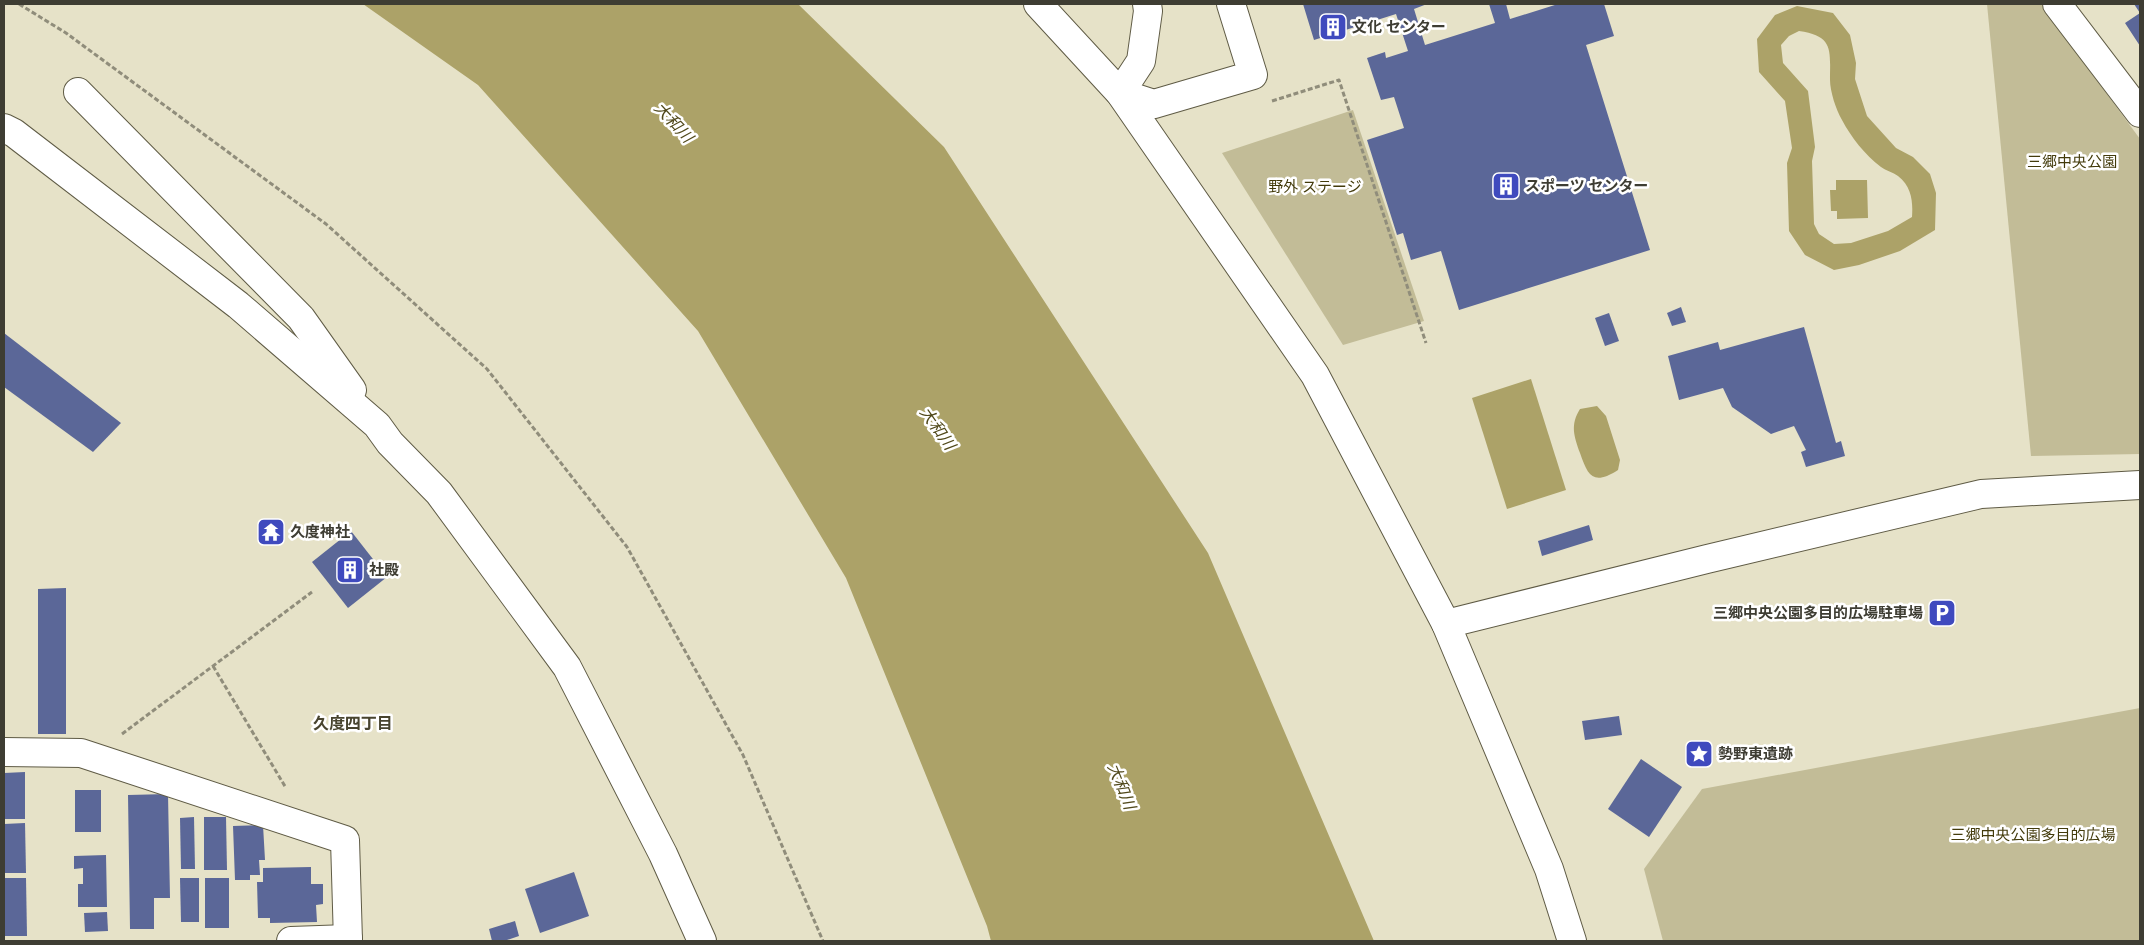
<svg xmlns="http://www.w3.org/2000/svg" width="2144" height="945" font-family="'Varela Round','Noto Sans JP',sans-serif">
	<rect width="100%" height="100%" fill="#e6e2c8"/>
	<g fill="#c2bc97">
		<polygon points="1987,4 2041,4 2140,139 2140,454 2031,456"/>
		<polygon points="1353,110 1424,321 1343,345 1222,153"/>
		<polygon points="2140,708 2140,941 1663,941 1644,869 1702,789"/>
	</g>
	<g fill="#aca268" fill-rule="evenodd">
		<polygon points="363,4 798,4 944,147 1208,553 1374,941 991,941 987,926 846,578 698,331 478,85"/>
		<path d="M1797,6L1833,13L1850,35L1856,63L1855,79L1867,116L1896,148L1913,157L1930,174L1936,193L1935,230L1900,251L1859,265L1834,270L1805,255L1789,231L1787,163L1792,148L1785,101L1759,72L1757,39L1775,15ZM1799,31C1834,36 1830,50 1830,80C1830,91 1836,110 1842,120C1851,137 1865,155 1881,167C1886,171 1893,172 1898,176C1912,187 1913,202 1912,217L1888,231L1851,243L1834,244L1819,234L1814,224L1812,161L1815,147L1808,91L1783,63L1781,45L1789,36Z"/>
		<polygon points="1836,180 1867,180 1868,218 1837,219 1837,211 1831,211 1830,190 1836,190"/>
		<polygon points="1531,379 1566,490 1507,509 1472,398"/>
		<path d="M1597,406L1606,416L1620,460L1618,470C1593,486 1588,476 1580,453C1574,436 1570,425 1580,409Z"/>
	</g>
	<g fill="#5b6798">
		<polygon points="1303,4 1427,4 1414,9 1425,45 1495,23 1489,4 1506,4 1510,19 1558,4 1604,4 1614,36 1586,45 1650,250 1459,310 1441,251 1411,260 1403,233 1397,235 1367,140 1404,128 1394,97 1381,100 1367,58 1385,52 1386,58 1408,51 1396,14 1314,40"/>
		<polygon points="2134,4 2140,4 2140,46 2125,23 2140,13"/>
		<polygon points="1681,307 1686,322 1672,326 1667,313"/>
		<polygon points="1609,313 1619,341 1605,346 1595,318"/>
		<polygon points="1804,327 1836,443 1841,441 1845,456 1806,467 1801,452 1806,450 1794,426 1771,434 1732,407 1723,388 1679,400 1668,356 1718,342 1720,350"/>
		<polygon points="4,333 121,423 93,452 4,387"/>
		<polygon points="1589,525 1593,540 1542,556 1538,541"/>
		<polygon points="351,531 387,577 348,608 312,562"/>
		<polygon points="66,588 66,734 38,734 38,589"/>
		<polygon points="1619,716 1622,735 1585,740 1582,721"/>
		<polygon points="1641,759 1682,787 1649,837 1608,809"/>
		<polygon points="25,772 25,819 4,819 4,773"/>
		<rect x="75" y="790" width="26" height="42"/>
		<polygon points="168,794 170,898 154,898 154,929 130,929 128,795"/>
		<polygon points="194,817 195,869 181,869 180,818"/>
		<polygon points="204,817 226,817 227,870 204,870"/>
		<polygon points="25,823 26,873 4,873 4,824"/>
		<polygon points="263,825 265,860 259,860 260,875 250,875 250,880 235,880 233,826"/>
		<polygon points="106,855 107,907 78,907 78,884 83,884 83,868 74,869 74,856"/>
		<polygon points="311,867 311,884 323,884 323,904 316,905 317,922 270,923 270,918 258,918 257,882 263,882 263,868"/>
		<polygon points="574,872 589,916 540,933 525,889"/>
		<polygon points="4,878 26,878 27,936 4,936"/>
		<polygon points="180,878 199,878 199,922 181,922"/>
		<rect x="205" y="878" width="24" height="50"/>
		<polygon points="107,912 108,931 85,932 84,913"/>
		<polygon points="515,921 519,936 504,941 492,941 489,929"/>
	</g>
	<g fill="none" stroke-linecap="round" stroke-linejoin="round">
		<defs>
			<g id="minor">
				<polyline points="1038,4 1120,93 1315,375 1446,624 1549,869 1572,941"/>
				<polyline points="1147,4 1148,11 1141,61 1120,93 1154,104 1253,75 1231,4"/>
				<polyline points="78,92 301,318 352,390"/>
				<polyline points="4,128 14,133 238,305 377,425 390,443 439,493 567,667 663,854 702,941"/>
				<polyline points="1446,624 1707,559 1981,494 2140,485"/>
				<polyline points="4,752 81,753 345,840 348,941"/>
				<polyline points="291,941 348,939"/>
			</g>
			<polyline id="major" points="2057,4 2140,113"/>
		</defs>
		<use href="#minor" stroke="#5f5b45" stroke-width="30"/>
		<use href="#major" stroke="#5f5b45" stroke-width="30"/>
		<g stroke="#908d7b" stroke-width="3" stroke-dasharray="5 2.5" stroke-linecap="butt">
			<polyline points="19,4 66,33 326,224 487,369 627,547 743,755 823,941"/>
			<polyline points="1272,101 1339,80 1426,343"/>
			<polyline points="213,666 286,788"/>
			<polyline points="122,734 312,592"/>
		</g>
		<use href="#minor" stroke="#fff" stroke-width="28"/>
		<use href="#major" stroke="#fff" stroke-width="28"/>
	</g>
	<defs>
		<symbol id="building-square" viewBox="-11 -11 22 22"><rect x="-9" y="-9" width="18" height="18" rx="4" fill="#3f4abe" stroke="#fff"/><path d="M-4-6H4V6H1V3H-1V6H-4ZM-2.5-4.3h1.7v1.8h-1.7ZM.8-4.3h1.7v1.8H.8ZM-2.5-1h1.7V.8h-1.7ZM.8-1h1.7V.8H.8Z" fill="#fff"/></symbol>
		<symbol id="temple-square" viewBox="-11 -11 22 22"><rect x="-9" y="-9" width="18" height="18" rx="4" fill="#3f4abe" stroke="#fff"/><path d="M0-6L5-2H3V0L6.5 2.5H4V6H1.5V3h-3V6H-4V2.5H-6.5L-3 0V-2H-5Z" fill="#fff"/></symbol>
		<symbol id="parking-square" viewBox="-11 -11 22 22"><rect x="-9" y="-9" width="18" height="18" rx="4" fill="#3f4abe" stroke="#fff"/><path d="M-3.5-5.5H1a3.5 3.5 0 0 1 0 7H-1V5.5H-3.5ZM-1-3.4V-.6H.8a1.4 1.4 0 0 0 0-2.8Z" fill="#fff"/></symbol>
		<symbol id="sight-square" viewBox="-11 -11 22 22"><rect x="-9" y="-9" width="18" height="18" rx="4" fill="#3f4abe" stroke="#fff"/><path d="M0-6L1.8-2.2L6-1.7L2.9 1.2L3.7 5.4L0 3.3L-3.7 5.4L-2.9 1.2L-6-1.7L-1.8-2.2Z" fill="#fff"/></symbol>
	</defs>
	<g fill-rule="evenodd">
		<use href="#building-square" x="1317" y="11" width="32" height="32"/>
		<use href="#building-square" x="1490" y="170" width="32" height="32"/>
		<use href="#temple-square" x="255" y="516" width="32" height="32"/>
		<use href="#building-square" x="334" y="554" width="32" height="32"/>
		<use href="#parking-square" x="1926" y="597" width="32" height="32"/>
		<use href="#sight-square" x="1683" y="738" width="32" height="32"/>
	</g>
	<g text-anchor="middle" stroke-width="5" stroke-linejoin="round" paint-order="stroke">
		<g font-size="15" font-weight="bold" fill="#3e3d33" stroke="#fff" text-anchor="start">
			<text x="1352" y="32">文化 センター</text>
			<text x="1525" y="191">スポーツ センター</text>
			<text x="290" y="537">久度神社</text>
			<text x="369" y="575">社殿</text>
			<text x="1923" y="618" text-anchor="end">三郷中央公園多目的広場駐車場</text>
			<text x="1718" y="759">勢野東遺跡</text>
		</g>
		<g font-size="15" fill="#433b0b" stroke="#fff">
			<text x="2072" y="167">三郷中央公園</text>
			<text x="1315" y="192">野外 ステージ</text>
			<text x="2033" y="840">三郷中央公園多目的広場</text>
		</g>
		<g font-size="16" font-style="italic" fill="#51491b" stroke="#fff">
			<text transform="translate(674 122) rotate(47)" y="6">大和川</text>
			<text transform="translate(938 428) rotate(55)" y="6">大和川</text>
			<text transform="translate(1122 786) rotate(68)" y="6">大和川</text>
		</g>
		<g font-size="16" font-weight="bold" fill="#48442f" stroke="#fff">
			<text x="353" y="729">久度四丁目</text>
		</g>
	</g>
	<rect width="2144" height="945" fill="none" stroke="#3e3d33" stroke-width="10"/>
</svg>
